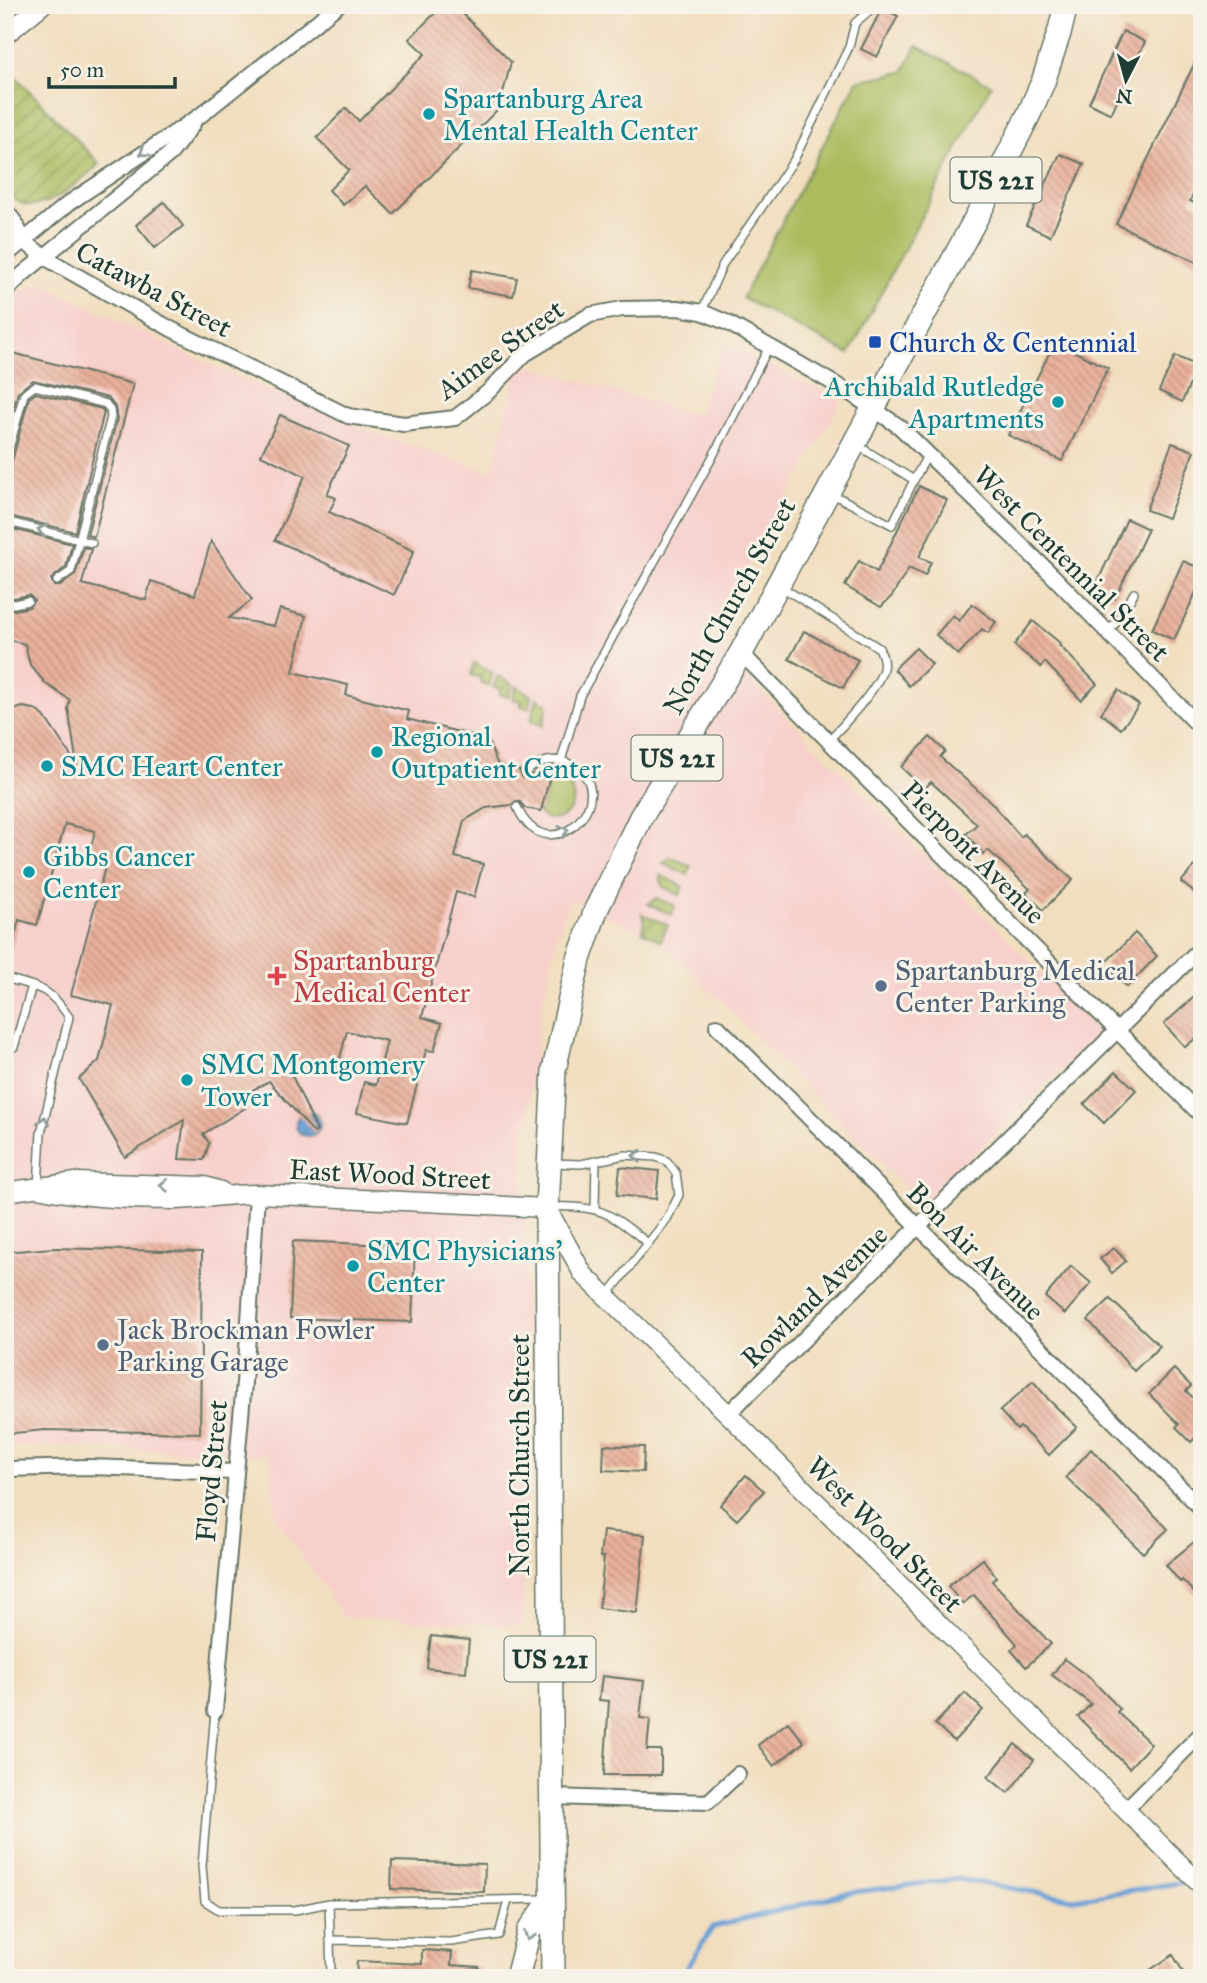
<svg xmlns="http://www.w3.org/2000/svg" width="1207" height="1983" font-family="'IM FELL Great Primer',serif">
	<defs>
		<pattern id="garden-furrows" width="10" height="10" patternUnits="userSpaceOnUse" patternTransform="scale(1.75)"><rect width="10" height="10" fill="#abbc5f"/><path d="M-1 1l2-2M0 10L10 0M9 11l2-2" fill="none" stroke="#8b9a4f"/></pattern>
		<pattern id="water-waves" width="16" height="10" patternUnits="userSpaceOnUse" patternTransform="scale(1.75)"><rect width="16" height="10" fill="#689fd6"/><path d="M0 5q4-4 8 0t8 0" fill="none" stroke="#5583ae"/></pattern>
		<pattern id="building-back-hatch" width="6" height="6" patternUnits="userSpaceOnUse" patternTransform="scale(1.75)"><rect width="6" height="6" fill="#eab19c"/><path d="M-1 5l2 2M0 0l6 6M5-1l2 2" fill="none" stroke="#bd9180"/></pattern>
	</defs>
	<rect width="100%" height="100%" fill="#f7f3e8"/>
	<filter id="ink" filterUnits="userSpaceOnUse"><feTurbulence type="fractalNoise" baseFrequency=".0143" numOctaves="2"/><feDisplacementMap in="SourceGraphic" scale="14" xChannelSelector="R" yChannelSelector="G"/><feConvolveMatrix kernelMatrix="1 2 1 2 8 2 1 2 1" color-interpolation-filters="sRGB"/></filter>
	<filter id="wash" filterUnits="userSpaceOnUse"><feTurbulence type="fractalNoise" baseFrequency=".00686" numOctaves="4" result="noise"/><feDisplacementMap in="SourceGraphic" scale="28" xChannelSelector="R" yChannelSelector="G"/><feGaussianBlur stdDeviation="1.57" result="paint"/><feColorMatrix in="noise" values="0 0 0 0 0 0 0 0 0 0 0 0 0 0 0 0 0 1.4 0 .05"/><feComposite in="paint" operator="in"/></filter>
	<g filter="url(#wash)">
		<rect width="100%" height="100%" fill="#f1debf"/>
		<polygon fill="#f7d0cc" points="43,284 214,367 368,431 491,472 519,363 696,415 724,345 842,400 708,638 1100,1032 922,1204 661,941 571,899 558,931 541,1010 523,1145 526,1377 523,1626 344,1617 276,1519 270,1455 47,1445 5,1448 5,305 18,291"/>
		<g fill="#abbc5f" stroke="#657c4a" stroke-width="2">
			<polygon points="917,46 991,85 849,354 742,298 857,81 903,72"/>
			<path d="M554,775C598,794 557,838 536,810H541L549,781L543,779Z"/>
			<polygon points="671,857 691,866 688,875 663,863"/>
			<polygon points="660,875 683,886 680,895 663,887"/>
			<polygon points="657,898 675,906 672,915 648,904"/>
		</g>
		<g fill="url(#garden-furrows)" stroke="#657c4a" stroke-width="2">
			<path d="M10,71L100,164C80,179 50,212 23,204C16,203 11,196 5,191V75Z"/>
			<polygon points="474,663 493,673 489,685 480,683 481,678 471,675"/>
			<polygon points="498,676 512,684 509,697 500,695 500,689 493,687"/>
			<polygon points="516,686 532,696 529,708 521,706 521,701 513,699"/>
			<polygon points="537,698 548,704 543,726 531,720"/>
			<polygon points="642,914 668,925 661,941 643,932 644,923"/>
		</g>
		<circle fill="url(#water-waves)" stroke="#446e85" stroke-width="2" cx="308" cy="1124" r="12"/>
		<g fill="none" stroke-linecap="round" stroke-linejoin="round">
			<polyline stroke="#689fd6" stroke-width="5" points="680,1978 713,1927 847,1893 958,1879 1074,1899 1185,1882"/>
		</g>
		<g id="blocks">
			<g fill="url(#building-back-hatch)">
				<polygon points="443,5 454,5 511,62 499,108 393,214 365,186 343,205 329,190 349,170 317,138 346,108 359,121 425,54 409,39"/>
				<polygon points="882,8 898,16 877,57 861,49"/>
				<polygon points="1123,31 1145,42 1111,114 1089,103"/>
				<polygon points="1202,48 1202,177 1190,201 1202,207 1202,265 1116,224"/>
				<polygon points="1060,154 1084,164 1050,236 1026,225"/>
				<polygon points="164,202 183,226 155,248 136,225"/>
				<polygon points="472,270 517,278 513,296 468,288"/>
				<polygon points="1055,342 1108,368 1062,461 1008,435"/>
				<polygon points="5,351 133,384 94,537 87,535 117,419 115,407 108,398 33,380 18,392 5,439"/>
				<polygon points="1175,356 1198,366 1182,402 1159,391"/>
				<polygon points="36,393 102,409 104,412 75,532 5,515 5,469 11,465 29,398"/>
				<polygon points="280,415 349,446 327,494 336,498 329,512 414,551 394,595 275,540 305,476 261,455"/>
				<polygon points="1172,443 1194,451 1168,518 1146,510"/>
				<polygon points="919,486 947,500 919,557 931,562 925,576 909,568 892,596 881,607 845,586 859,561 877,572"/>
				<polygon points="1127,519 1148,529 1115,599 1094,589"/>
				<polygon points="5,527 72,544 66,567 51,579 54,586 60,586 75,575 84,547 91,549 82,584 146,600 151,581 195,595 211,541 252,600 229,618 274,626 280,609 306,616 293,672 348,685 346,695 409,711 407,719 487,739 498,765 519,770 523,778 532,775 549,780 541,811 525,808 520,802 516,801 511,805 486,808 464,821 455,857 483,864 474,897 456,892 422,1017 442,1023 434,1051 426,1050 407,1123 357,1113 364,1082 376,1085 387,1041 347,1031 337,1070 306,1063 290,1071 317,1131 314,1133 269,1081 249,1092 245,1108 203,1134 209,1143 204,1160 179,1159 184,1120 125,1157 79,1079 99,1061 113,1005 71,995 107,860 89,855 95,831 65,824 37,925 19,920 9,956 5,956 5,712 23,707 34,709 44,716 77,765 68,708 70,700 46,684 30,665 25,644 5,639 5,608 15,610 29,607 34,600 29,595 14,598 5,596"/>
				<polygon points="1183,561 1202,569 1202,579 1174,640 1152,630"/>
				<polygon points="972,604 996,622 988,633 982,629 958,655 936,635 953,615 959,621"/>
				<polygon points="1033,621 1060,643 1059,645 1097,684 1081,700 1045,662 1041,667 1014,645"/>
				<polygon points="804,631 858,660 843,688 789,659"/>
				<polygon points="916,648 932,664 909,686 894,669"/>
				<polygon points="1118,690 1139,705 1121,729 1101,713"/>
				<polygon points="930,737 945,751 940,757 990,801 1021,837 1024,834 1073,880 1043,910 1026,893 1030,889 988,850 983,854 966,834 977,824 931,782 924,789 901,767"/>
				<polygon points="1202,857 1202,899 1181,882"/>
				<polygon points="1135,933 1157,956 1127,987 1104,964"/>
				<polygon points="1194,997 1202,1006 1202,1033 1185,1047 1164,1024"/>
				<polygon points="1116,1071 1136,1090 1104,1123 1084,1104"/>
				<polygon points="620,1167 659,1171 656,1199 617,1195"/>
				<polygon points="293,1241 415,1246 412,1322 290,1318"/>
				<polygon points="53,1248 202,1252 200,1433 45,1430 5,1434 5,1252"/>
				<polygon points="1114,1248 1126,1261 1112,1273 1100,1259"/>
				<polygon points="1071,1266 1091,1283 1065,1314 1045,1297"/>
				<polygon points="1110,1299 1160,1346 1134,1371 1088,1320"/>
				<polygon points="1174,1369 1191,1386 1186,1391 1202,1406 1202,1431 1191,1442 1176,1427 1179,1424 1149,1394"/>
				<polygon points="1033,1381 1049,1400 1077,1427 1049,1455 1020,1427 1017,1430 1000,1411"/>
				<polygon points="604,1445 644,1447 643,1472 603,1470"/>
				<polygon points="1091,1449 1168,1529 1143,1553 1066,1477"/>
				<polygon points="746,1475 764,1491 737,1520 720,1505"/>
				<polygon points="603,1531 645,1535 637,1613 599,1608 604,1557 600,1557"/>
				<polygon points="1194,1542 1202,1552 1202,1601 1182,1580 1180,1582 1166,1565"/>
				<polygon points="983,1559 996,1577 992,1581 1051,1644 1026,1667 1011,1650 1017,1644 974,1595 962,1604 948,1586"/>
				<polygon points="431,1636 469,1640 466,1672 427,1668"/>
				<polygon points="1064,1659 1091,1679 1120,1709 1117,1712 1151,1744 1129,1768 1078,1717 1091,1704 1052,1675"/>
				<polygon points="602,1676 644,1681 640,1718 650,1719 647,1750 661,1750 661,1775 604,1775 609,1701 599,1700"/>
				<polygon points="965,1693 983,1710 954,1741 935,1724"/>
				<polygon points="788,1722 804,1742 774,1766 758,1745"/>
				<polygon points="1015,1744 1034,1760 1008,1793 988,1777"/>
				<polygon points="392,1861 485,1864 484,1892 391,1889"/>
				<polygon points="422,1950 452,1952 451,1965 479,1967 478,1978 356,1978 357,1961 422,1964"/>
				<polygon points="1173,1955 1187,1978 1138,1978"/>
			</g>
		</g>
	</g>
	<g filter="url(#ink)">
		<use href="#blocks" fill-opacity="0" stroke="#687565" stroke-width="2"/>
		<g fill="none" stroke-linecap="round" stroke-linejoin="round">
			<defs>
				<g id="service">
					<polyline points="702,311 723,264 794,160 849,47 855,23 876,5"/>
					<polyline points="5,463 24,394 35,386 106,404 110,410 111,417 71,571 57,581"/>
					<polyline points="914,480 928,454"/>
					<polyline points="832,494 892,525 914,480 857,445"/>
					<polyline points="5,521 92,543"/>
					<path d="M780,586L879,648C882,654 885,661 883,669C879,687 842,727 828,741"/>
					<polyline points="5,602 14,604 28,601"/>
					<polyline points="1107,631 1118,621 1134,593"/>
					<polyline points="561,761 580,696 713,456 769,347"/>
					<path d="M517,807C550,881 632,787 565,762C550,757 537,763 525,772"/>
					<path d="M5,978C38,987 49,987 69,1017L41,1133L38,1188"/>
					<polyline points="14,1047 32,986"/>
					<polyline points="552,1163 581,1164 625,1155 656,1157 667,1161 676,1173 679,1195 667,1219 607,1296"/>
					<path d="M551,1207C602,1205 609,1213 648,1243"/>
					<polyline points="595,1209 596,1160"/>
					<polyline points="215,1711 202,1866 205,1901 219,1910 295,1910 329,1903 544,1899"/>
					<polyline points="329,1903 330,1940"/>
					<polyline points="331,1978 330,1940 451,1942 499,1935 508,1900"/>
				</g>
				<g id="minor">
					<polyline points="5,209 16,224 23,240 44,257 171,329 348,416 404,424 455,418 488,392 525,354 590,315 622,309 678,308 702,312 728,323 847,391 900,427 1052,575 1202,729"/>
					<polyline points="5,237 23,240"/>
					<polyline points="5,256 69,203 201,115 338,5"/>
					<polyline points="5,292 23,274 171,153 193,124"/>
					<polyline points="741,653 1202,1116"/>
					<polyline points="717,1026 1202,1509"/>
					<polyline points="728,1414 1202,947"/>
					<polyline points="5,1469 89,1467 235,1472"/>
					<polyline points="215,1711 248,1337 257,1194"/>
					<polyline points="552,1797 708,1802 738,1774"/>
					<polyline points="1126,1809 1202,1733"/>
				</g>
				<g id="tertiary">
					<polyline points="5,35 42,5"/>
					<path d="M38,1188C83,1198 130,1200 177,1200C204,1199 230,1194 257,1194L547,1208L583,1274L728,1414L1202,1886"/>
					<polyline points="5,1192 76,1182 205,1186 221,1191"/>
				</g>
				<g id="primary">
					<polyline points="517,1978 529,1931 552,1899"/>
					<polyline points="553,1978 547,1208 554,1070 579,959 596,910 641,817 741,653 982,207 1028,116 1043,82 1060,30 1066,5"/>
				</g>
			</defs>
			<use href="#service" stroke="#687565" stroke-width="10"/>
			<use href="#minor" stroke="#687565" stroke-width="18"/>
			<use href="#tertiary" stroke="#687565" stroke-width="21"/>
			<use href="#primary" stroke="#687565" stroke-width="26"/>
			<use href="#service" stroke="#fff" stroke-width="7"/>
			<use href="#minor" stroke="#fff" stroke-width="14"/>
			<use href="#tertiary" stroke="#fff" stroke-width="18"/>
			<use href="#primary" stroke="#fff" stroke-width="23"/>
		</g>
		<defs><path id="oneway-chevron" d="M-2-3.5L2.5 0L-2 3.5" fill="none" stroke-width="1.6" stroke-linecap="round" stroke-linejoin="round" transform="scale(1.75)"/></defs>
		<g stroke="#8f9e9a">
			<use href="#oneway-chevron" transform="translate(144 152) rotate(146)"/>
			<use href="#oneway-chevron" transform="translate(42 530) rotate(-166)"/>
			<use href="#oneway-chevron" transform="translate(564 831) rotate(-18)"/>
			<use href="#oneway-chevron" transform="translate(44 1121) rotate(-77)"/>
			<use href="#oneway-chevron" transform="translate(637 1156) rotate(-177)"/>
			<use href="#oneway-chevron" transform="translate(164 1185) rotate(-178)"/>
			<use href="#oneway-chevron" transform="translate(529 1936) rotate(111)"/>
		</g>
	</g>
	<g fill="#0f9aa8" stroke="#f7f3e8" stroke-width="2.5">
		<circle cx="429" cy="114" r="7"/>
		<circle cx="1058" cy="402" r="7"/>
		<circle cx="377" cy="752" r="7"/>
		<circle cx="47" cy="766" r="7"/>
		<circle cx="29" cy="872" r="7"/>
		<circle cx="187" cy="1080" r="7"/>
		<circle cx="353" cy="1266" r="7"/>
	</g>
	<rect fill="#1a4fb4" stroke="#f7f3e8" stroke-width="2.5" x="868" y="335" width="14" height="14" rx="3.5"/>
	<path fill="#e0444e" stroke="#f7f3e8" stroke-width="2.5" d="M273.5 965.5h7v7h7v7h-7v7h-7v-7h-7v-7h7z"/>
	<g fill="#5c6f8a" stroke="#f7f3e8" stroke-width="2.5">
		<circle cx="881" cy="986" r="7"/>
		<circle cx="103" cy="1345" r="7"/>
	</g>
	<g text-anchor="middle" stroke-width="6" stroke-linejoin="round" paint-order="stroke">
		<g fill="#f7f3e8" stroke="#60746a" stroke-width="2">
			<rect x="950.5" y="157.5" width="91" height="45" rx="5"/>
			<rect x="631.5" y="735.5" width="91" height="45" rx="5"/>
			<rect x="504.5" y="1636.5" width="91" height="45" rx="5"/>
		</g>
		<g font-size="26" font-weight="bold" fill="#1f3d34">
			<text x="996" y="189">US 221</text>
			<text x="677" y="767">US 221</text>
			<text x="550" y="1668">US 221</text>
		</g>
		<g font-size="28" fill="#0d838f" stroke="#f7f3e8" text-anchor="start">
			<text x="443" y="108">Spartanburg Area<tspan x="443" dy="32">Mental Health Center</tspan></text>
			<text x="1044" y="396" text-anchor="end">Archibald Rutledge<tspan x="1044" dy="32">Apartments</tspan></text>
			<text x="391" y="746">Regional<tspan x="391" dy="32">Outpatient Center</tspan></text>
			<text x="61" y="776">SMC Heart Center</text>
			<text x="43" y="866">Gibbs Cancer<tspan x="43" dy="32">Center</tspan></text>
			<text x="201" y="1074">SMC Montgomery<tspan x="201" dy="32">Tower</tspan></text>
			<text x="367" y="1260">SMC Physicians'<tspan x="367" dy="32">Center</tspan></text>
		</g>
		<g font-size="28" fill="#1f3d34" stroke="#f7f3e8">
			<text transform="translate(154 289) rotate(28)" y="10">Catawba Street</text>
			<text transform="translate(500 349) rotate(-36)" y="10">Aimee Street</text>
			<text transform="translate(1072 563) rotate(45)" y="10">West Centennial Street</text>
			<text transform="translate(729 606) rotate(-61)" y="10">North Church Street</text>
			<text transform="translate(974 852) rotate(45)" y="10">Pierpont Avenue</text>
			<text transform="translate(390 1174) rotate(3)" y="10">East Wood Street</text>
			<text transform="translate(976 1251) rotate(45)" y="10">Bon Air Avenue</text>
			<text transform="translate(814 1296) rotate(-44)" y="10">Rowland Avenue</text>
			<text transform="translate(519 1455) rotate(-90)" y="10">North Church Street</text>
			<text transform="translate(211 1471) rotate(-85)" y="10">Floyd Street</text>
			<text transform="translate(885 1534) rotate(45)" y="10">West Wood Street</text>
		</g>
		<g font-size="28" fill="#164399" stroke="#f7f3e8" text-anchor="start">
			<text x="889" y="352">Church &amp; Centennial</text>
		</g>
		<g font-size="28" fill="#be3a42" stroke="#f7f3e8" text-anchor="start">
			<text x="293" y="970">Spartanburg<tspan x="293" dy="32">Medical Center</tspan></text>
		</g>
		<g font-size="28" fill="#4e5e75" stroke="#f7f3e8" text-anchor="start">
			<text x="895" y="980">Spartanburg Medical<tspan x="895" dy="32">Center Parking</tspan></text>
			<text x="117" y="1339">Jack Brockman Fowler<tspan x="117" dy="32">Parking Garage</tspan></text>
		</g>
	</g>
	<rect width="1207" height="1983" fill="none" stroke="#f7f3e8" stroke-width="28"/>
	<g transform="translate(1126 80) rotate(186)" stroke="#f7f3e8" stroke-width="5" paint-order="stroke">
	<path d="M0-5L12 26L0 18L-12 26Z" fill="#1f3d34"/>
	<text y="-10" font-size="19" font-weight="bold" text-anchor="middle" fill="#1f3d34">N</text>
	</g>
	<path d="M49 77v10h126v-10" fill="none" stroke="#1f3d34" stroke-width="3.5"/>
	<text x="60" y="77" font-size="21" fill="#1f3d34" stroke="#f7f3e8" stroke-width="5" paint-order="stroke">50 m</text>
</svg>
